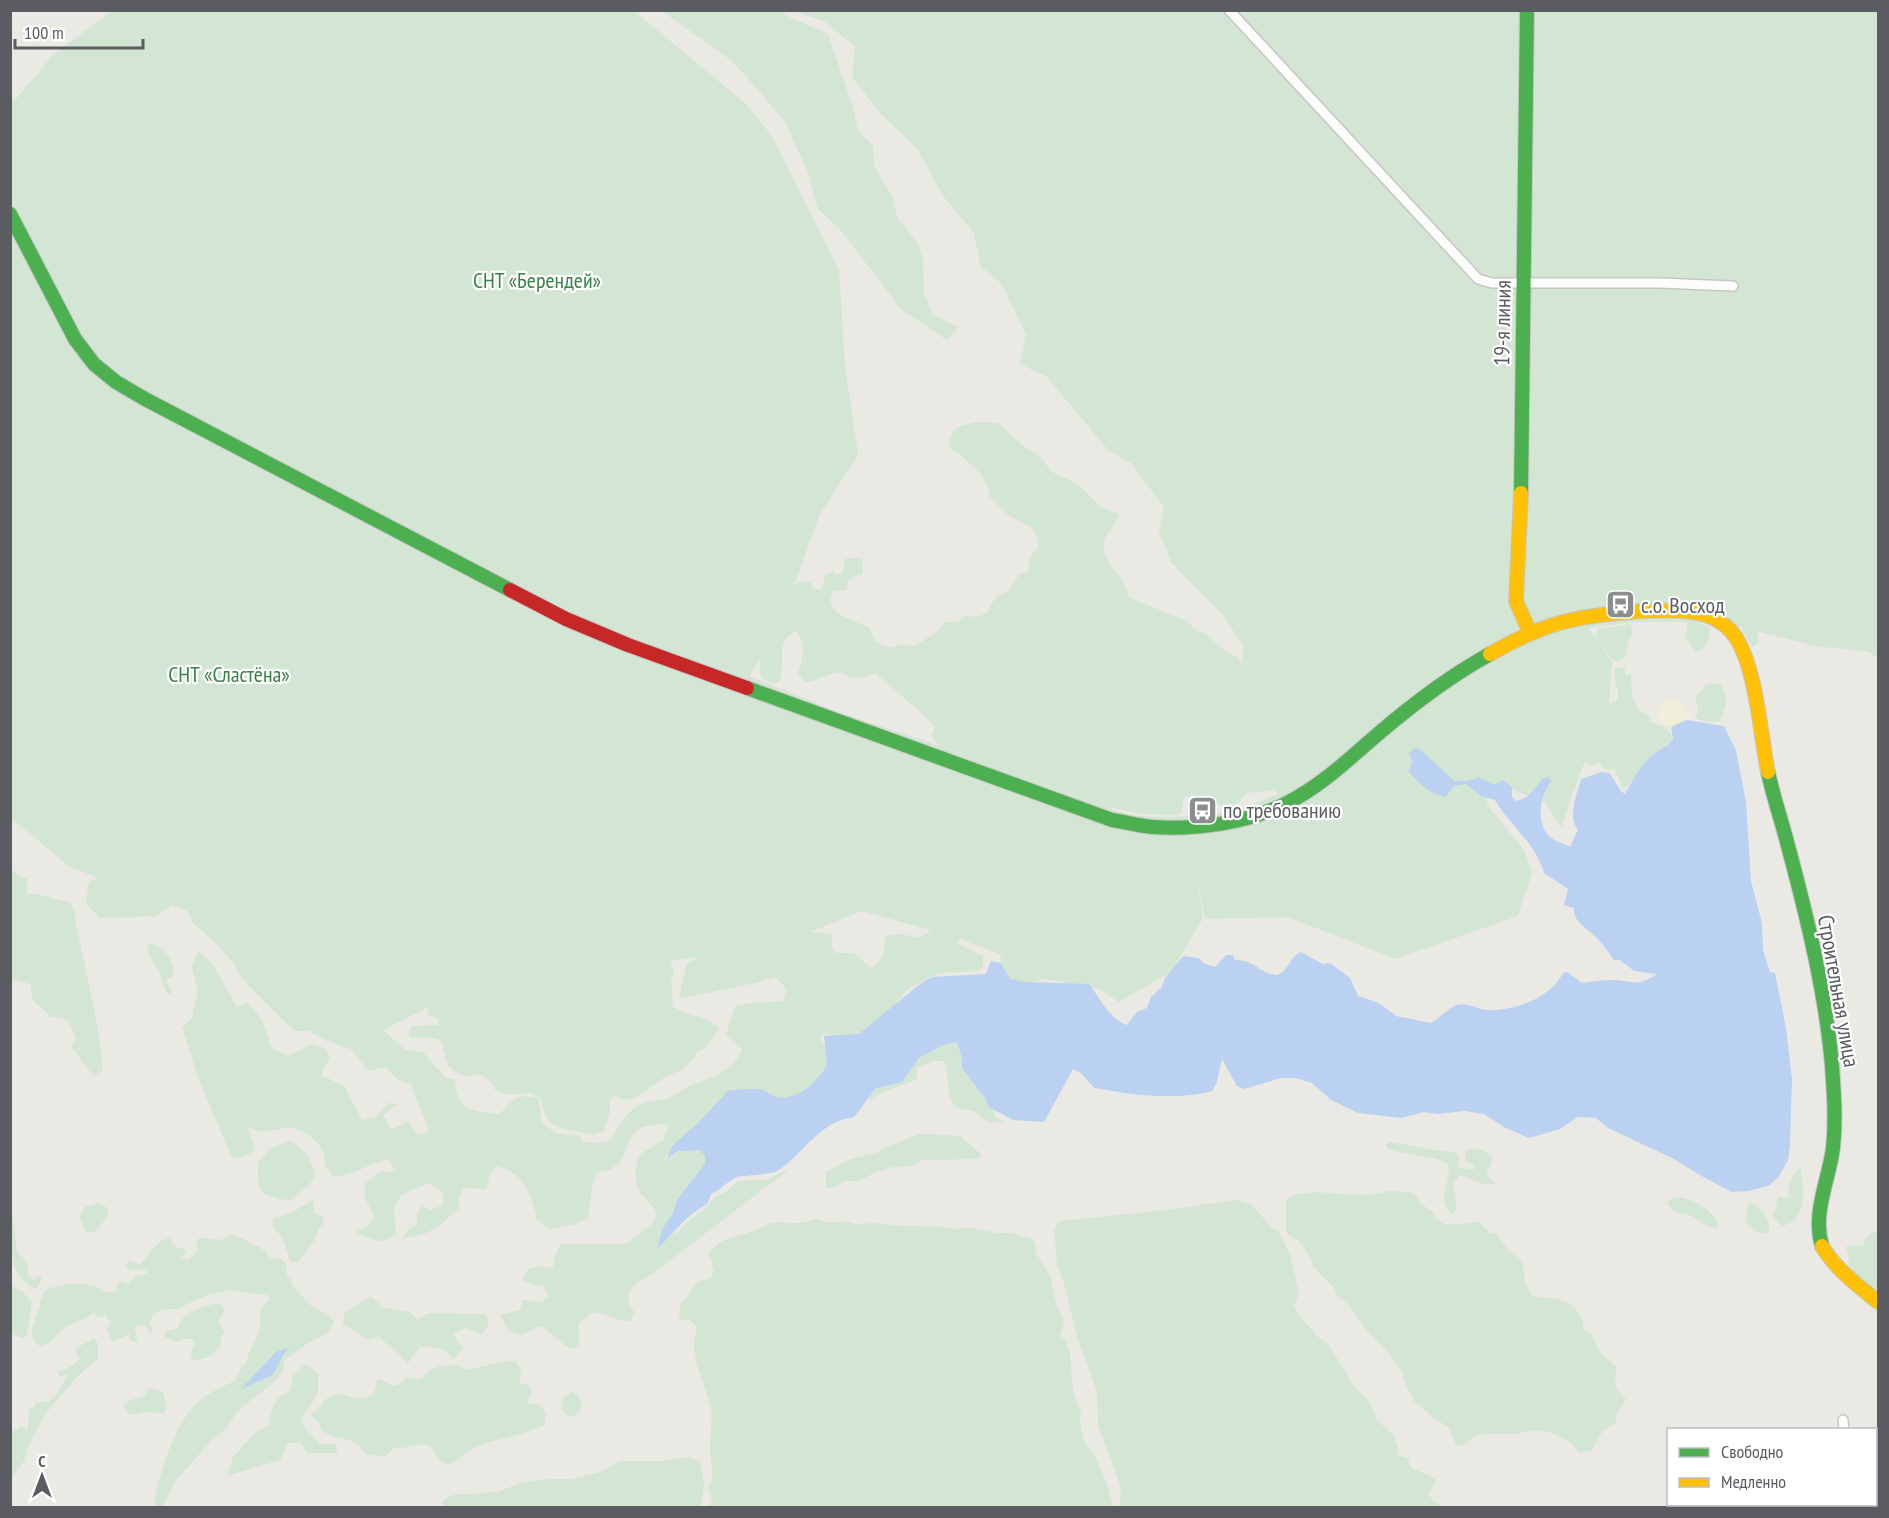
<svg xmlns="http://www.w3.org/2000/svg" width="1889" height="1518" font-family="'PT Sans Narrow',sans-serif">
	<rect width="100%" height="100%" fill="#eae9e4"/>
	<g fill="#d3e5d3" fill-rule="evenodd">
		<path d="M111,11H634L746,104L772,136L839,270L845,366L858,455L820,514L794,585L800,581L810,582L814,589L821,590L826,574L834,571L835,574L843,573L844,559L862,558L863,574L854,577L847,582L846,590L834,591C819,611 855,622 869,627L876,642L891,648L901,644L915,646L938,631L944,623L959,621L965,616L978,617L988,612L991,604L998,596L1009,591L1020,573L1028,572L1031,555L1038,549V540L1033,528L1008,515L990,497L989,488L981,474L960,454L951,450L949,441L952,432L960,426L978,422L998,423L1027,449L1038,454L1052,472L1078,484L1101,507L1118,514C1118,528 1102,532 1104,547C1107,572 1128,575 1128,597L1185,620L1197,631L1205,633L1225,651L1237,657L1243,665V645L1222,614L1171,562L1159,531L1164,507L1131,463L1108,450L1047,377L1020,364L1026,334L1001,283L981,267L974,233L944,197L918,150L880,113L852,77L855,47L824,21L792,11H1878V658L1869,652L1815,646L1757,631L1759,643L1752,647L1742,630L1743,627L1699,623L1709,627C1711,639 1707,650 1695,652L1685,637L1688,622H1634L1589,628L1612,662L1609,704L1618,700C1620,691 1613,680 1615,669L1625,667V674L1631,675C1632,694 1631,707 1649,716L1650,722C1659,724 1670,728 1673,740C1668,749 1657,750 1649,758C1641,766 1633,785 1623,788L1614,768L1605,770L1599,763L1593,766L1585,761L1570,800L1562,828L1545,803L1510,788L1486,784L1487,805L1524,850L1532,872L1518,916L1395,959L1288,917L1205,919L1194,864L1203,918L1171,972L1119,1002L1097,988L1045,979L1020,984L1004,975L1000,957L1002,955L960,939L956,943L983,956V966L976,971L939,973L909,988L886,1016L865,1032L847,1040L825,1033L820,1037L829,1056L826,1072L793,1099H774L761,1093L730,1088L711,1115L676,1146L663,1161L691,1145H702L709,1157L662,1238L677,1233L689,1220L704,1210L715,1197L727,1191L737,1181L766,1180L791,1168L652,1274C633,1285 619,1291 635,1313L630,1322C613,1320 608,1312 590,1313L579,1323V1346L571,1349C559,1342 552,1333 541,1326L521,1335L510,1332L500,1315L521,1310L522,1300L540,1302L549,1297L544,1286L533,1285L522,1280L528,1269L540,1266L553,1268L555,1256L561,1244H625L651,1225L657,1215C654,1205 649,1203 643,1196C632,1183 635,1170 639,1155L663,1140L668,1124C612,1124 639,1154 611,1169C607,1171 601,1171 597,1173L592,1187L588,1218L576,1224L550,1229L537,1220C531,1193 526,1175 497,1166L489,1177L486,1190L464,1187L460,1196L458,1209C439,1227 429,1236 402,1238L409,1229L417,1224V1212L423,1206L431,1210L443,1205V1193L429,1183L401,1195L394,1209L396,1234C381,1246 372,1240 356,1232L368,1225L374,1216L364,1196L365,1183L380,1172L396,1171L388,1159C369,1164 353,1175 334,1177L326,1168L324,1153L317,1142L306,1133L291,1127L261,1132L248,1127L255,1151L243,1156L232,1158L199,1080L182,1027L192,1018L198,990L192,967L198,952L212,963L237,1007L246,1002C261,1015 266,1028 271,1047L288,1056L311,1044L324,1048L330,1056L321,1075L344,1086L362,1120L376,1117L388,1103L398,1104L383,1115L391,1130L408,1121L416,1134L429,1132C425,1114 415,1101 411,1084L398,1080L386,1067L368,1071L351,1049L339,1046L308,1031H294L242,979L236,967L218,945L194,924L187,911L172,905L156,916L99,918L86,903L89,882L99,878L70,867L11,818L10,218L17,216L11,201V101L16,99L53,55ZM796,631C807,645 803,658 798,673L804,682C817,682 825,674 837,673C843,672 845,676 851,677C859,679 868,676 875,673L926,717L935,728L931,736L940,746L841,713L749,676L761,658C758,674 759,682 778,683C789,662 772,643 796,631ZM1275,789L1277,795C1264,799 1250,806 1237,809C1205,817 1136,823 1107,807L1143,814L1177,815L1182,813L1183,798C1217,786 1218,829 1248,792L1257,793ZM862,911L930,930V931L919,938L901,934L886,936L882,958L871,968L853,953H836L832,946L831,933L810,932ZM699,957L686,965L679,999L755,983L776,977L787,990L784,1001L750,1003L735,1006L726,1034L742,1049C733,1074 709,1077 687,1087C680,1091 674,1097 667,1099C656,1101 646,1100 636,1107C625,1114 617,1130 610,1140L595,1143L584,1142L578,1135L557,1134L541,1122L539,1098C519,1093 513,1098 500,1114C473,1111 458,1112 455,1080L446,1078L423,1052L406,1050L383,1030L428,1007L427,1014L438,1019L439,1025L413,1026L409,1030L410,1037C422,1039 429,1036 440,1040C444,1047 446,1063 450,1068C454,1072 463,1075 468,1077L480,1074L492,1083L495,1090C507,1096 518,1095 530,1092L541,1098L543,1109L548,1120L554,1126L594,1135L604,1131L610,1111L609,1102L614,1096L624,1100L635,1098L665,1077L683,1069L693,1059L698,1051L706,1048L719,1028C707,1017 688,1015 673,1007L671,981L674,972L670,961Z"/>
		<polygon points="662,11 782,11 785,15 828,34 853,108 858,131 873,146 874,166 893,199 898,219 918,243 923,260 924,292 933,315 958,327 947,340 901,309 839,228 818,209 808,172 785,122 759,91 732,61"/>
		<path d="M1631,624L1632,634C1623,644 1632,658 1616,662L1612,660L1596,637L1597,629Z"/>
		<path d="M1707,684H1720C1731,700 1725,704 1720,722L1703,721L1696,718L1698,706L1695,698Z"/>
		<path d="M10,870L27,879V894C41,893 56,900 70,902C76,911 75,918 77,928C86,975 99,1022 103,1070L95,1076C85,1068 80,1056 71,1047L76,1038C70,1023 69,1017 51,1017L33,1000L30,984L11,979Z"/>
		<path d="M152,942C156,947 160,947 164,951C170,956 173,966 174,974L170,978H166L167,983L171,987V994H167L159,971L148,954L147,947Z"/>
		<path d="M958,1037L993,1096L994,1116L1005,1123L988,1122L974,1111L955,1107C945,1092 951,1079 944,1061H935L918,1067L916,1079C901,1088 882,1088 870,1102L869,1093C892,1076 925,1043 954,1044Z"/>
		<polygon points="920,1134 960,1136 980,1153 980,1156 978,1159 923,1160 910,1166 893,1167 874,1173 859,1181 844,1181 834,1188 826,1188 826,1172 851,1159 879,1152 888,1146"/>
		<path d="M290,1141C307,1151 310,1157 315,1176L309,1185L291,1200L278,1199L262,1193L258,1180V1162L272,1147Z"/>
		<path d="M1389,1142C1412,1144 1433,1152 1456,1152L1459,1159L1458,1167L1474,1170V1166L1465,1160L1466,1151C1474,1146 1486,1150 1492,1157V1162L1486,1174L1495,1184C1482,1186 1472,1179 1460,1175L1453,1184L1456,1201L1455,1212L1451,1214C1448,1210 1445,1206 1444,1201C1443,1190 1456,1166 1443,1161C1426,1155 1408,1155 1391,1150L1387,1148L1386,1144Z"/>
		<path d="M1799,1168L1801,1170C1803,1189 1808,1221 1782,1226L1773,1216L1774,1212L1778,1208L1776,1205L1779,1196L1784,1199L1789,1196C1787,1187 1792,1174 1799,1168Z"/>
		<path d="M1389,1191L1410,1192L1415,1195L1421,1204L1432,1211L1435,1218L1446,1225L1479,1222L1490,1233H1495L1509,1250L1523,1263C1524,1276 1525,1287 1534,1297C1553,1299 1569,1296 1580,1315C1583,1320 1584,1322 1583,1328L1591,1333C1594,1346 1606,1360 1617,1367C1614,1381 1614,1389 1626,1399L1617,1414L1616,1422L1602,1432L1591,1451L1579,1452C1568,1437 1547,1428 1528,1431C1523,1431 1520,1434 1515,1434C1502,1434 1489,1433 1477,1436C1470,1438 1467,1443 1461,1446L1456,1444L1448,1427L1434,1418L1414,1401L1404,1380L1403,1373L1391,1356L1363,1326L1349,1305L1335,1294L1334,1288L1313,1266L1309,1255L1300,1242L1289,1235L1286,1231V1201C1297,1185 1352,1197 1370,1195C1377,1194 1383,1192 1389,1191Z"/>
		<path d="M1673,1197C1690,1197 1713,1209 1719,1225L1717,1228L1709,1227L1690,1215L1675,1212L1667,1203Z"/>
		<path d="M313,1200L314,1213L323,1217L324,1224L318,1229L316,1238L297,1263L291,1262C284,1248 287,1238 273,1228V1219L296,1210Z"/>
		<path d="M1236,1200L1251,1204L1272,1228L1279,1232L1290,1254L1299,1293L1294,1305L1299,1315L1317,1336L1329,1345L1356,1389L1367,1398L1377,1420L1394,1436L1398,1449L1397,1455L1408,1458L1410,1467C1420,1473 1429,1473 1437,1481L1428,1493L1433,1501L1445,1507H1119L1121,1487L1098,1426L1097,1392L1076,1333L1066,1290L1057,1264L1054,1228L1060,1221L1158,1211Z"/>
		<path d="M99,1203L109,1209C107,1221 101,1223 94,1232H85L80,1217L85,1207Z"/>
		<path d="M1752,1203C1761,1206 1771,1222 1769,1232L1766,1234L1757,1232L1746,1222L1748,1205Z"/>
		<path d="M11,1214C16,1224 14,1238 17,1249C19,1256 22,1256 26,1261C29,1266 27,1270 28,1276L34,1280L37,1276H42L38,1288L35,1289C7,1275 10,1242 11,1214Z"/>
		<path d="M815,1219L829,1223L844,1221L855,1224L879,1223L886,1225L943,1227L953,1229L971,1228L996,1233H1012L1032,1239L1035,1243L1036,1253L1051,1278L1055,1301L1064,1322L1060,1336L1066,1340L1070,1354L1073,1391L1081,1414L1080,1422L1083,1439L1096,1458L1107,1484L1113,1507H709L712,1499L708,1485L712,1482C713,1470 710,1459 710,1450C710,1438 713,1419 711,1408C704,1378 688,1358 697,1327L690,1320H682L679,1316L680,1304C695,1294 688,1280 710,1279L714,1271L709,1254C722,1236 732,1239 750,1232C757,1230 764,1225 772,1223C789,1220 795,1227 815,1219Z"/>
		<polygon points="1873,1232 1878,1232 1878,1292 1868,1287 1865,1280 1858,1277 1848,1263 1849,1258 1846,1248 1848,1245 1863,1246 1866,1238"/>
		<path d="M232,1234C235,1235 261,1247 262,1249C267,1252 267,1256 272,1259L280,1258L286,1263L287,1276L293,1282L291,1284C298,1290 306,1303 313,1307C323,1313 326,1310 334,1322L328,1333L308,1343L285,1360L283,1371L272,1384L252,1399L236,1413L227,1428L213,1439L175,1481L163,1507H156L154,1503C161,1471 171,1434 192,1408C203,1395 221,1387 235,1381L241,1367L246,1364C249,1344 265,1335 259,1312L270,1299L267,1295L229,1290L207,1295L177,1309H164L153,1314L150,1324L153,1331L151,1333L144,1325H138L135,1328L138,1341L136,1342L130,1340L129,1334L112,1342L107,1328L111,1323L105,1315L98,1318L94,1312C85,1321 74,1322 63,1329C51,1336 57,1342 40,1346L34,1342L32,1330L44,1291C64,1282 85,1282 104,1290L106,1293L116,1291L119,1281L129,1284L136,1276L147,1274V1269L129,1270L126,1265L129,1260L140,1264C151,1255 155,1240 170,1238L174,1247L182,1248L186,1252L181,1258L188,1260L198,1251L196,1242L199,1238L221,1240Z"/>
		<polygon points="10,1285 21,1290 32,1302 27,1335 23,1338 11,1334"/>
		<path d="M371,1296L383,1308L410,1312L418,1320L428,1313L485,1314L489,1323L482,1335L466,1328L453,1334L463,1349L453,1360C446,1347 434,1346 420,1347L407,1364C400,1352 388,1347 379,1336L368,1340L343,1324L344,1313Z"/>
		<path d="M217,1303L223,1306L224,1311L218,1321L224,1333L220,1338L221,1345C215,1354 206,1360 194,1360L191,1356L192,1349L195,1345L193,1339H185L176,1342L165,1337L166,1331L178,1328C183,1310 201,1308 217,1303Z"/>
		<polygon points="94,1338 98,1344 98,1358 77,1377 45,1414 28,1446 24,1461 11,1478 11,1433 21,1426 28,1430 29,1410 34,1407 37,1402 48,1402 56,1395 69,1374 60,1377 57,1372 72,1366 80,1359 75,1349"/>
		<path d="M507,1361H516L521,1370L519,1383L529,1385C532,1391 531,1395 528,1400L529,1405L536,1403L544,1409L546,1415L544,1425C523,1436 497,1438 475,1447C465,1451 458,1462 447,1465L440,1460L429,1445C416,1443 406,1449 394,1448L385,1456L367,1455C353,1434 339,1442 321,1430L320,1424L312,1417V1413C325,1406 321,1396 340,1394C343,1394 346,1396 350,1397C357,1399 367,1398 374,1394L377,1380L381,1379L392,1386L400,1384L406,1378L421,1379L429,1371L440,1366L456,1365L468,1370Z"/>
		<path d="M305,1364L318,1373V1394L301,1418L305,1428L320,1444H336L337,1453H308L300,1443H288L280,1460L227,1476L233,1457L254,1434L269,1425C271,1410 275,1396 290,1391L293,1376Z"/>
		<polygon points="149,1388 163,1392 167,1408 163,1413 142,1412 134,1415 128,1413 123,1406 128,1401 144,1396"/>
		<path d="M573,1391C583,1400 585,1409 573,1417L565,1414L561,1407L564,1397Z"/>
		<polygon points="689,1457 700,1462 704,1484 701,1507 443,1507 442,1501 453,1495 498,1492 521,1483 547,1479 572,1479 601,1472 620,1461 665,1461"/>
	</g>
	<path fill="#f1efda" d="M1671,699L1682,701L1684,709L1693,720H1686L1671,727L1663,725L1656,715C1659,707 1662,702 1671,699Z"/>
	<g fill="#bad1f2">
		<path d="M1686,720L1724,726L1736,750L1746,803L1751,881L1762,923L1763,950L1770,972L1775,973L1786,1028L1792,1079L1790,1144L1788,1160L1779,1176L1770,1185L1749,1191L1732,1192L1705,1178L1672,1158L1608,1128L1596,1118L1578,1117L1560,1129L1529,1138L1504,1127L1484,1114L1464,1111L1438,1114L1424,1112L1402,1118L1358,1113L1331,1100L1312,1083L1295,1078H1281L1244,1089L1237,1086L1222,1059L1217,1082L1212,1091C1175,1101 1132,1095 1095,1088C1087,1081 1084,1073 1073,1069L1044,1122L1013,1120L989,1107L985,1098L962,1068V1058L957,1042L943,1045L919,1058L902,1082L876,1088L854,1117C820,1121 805,1152 779,1170C774,1174 751,1175 743,1176C730,1177 723,1189 711,1194L707,1204C686,1215 674,1233 657,1249L662,1230L673,1213L677,1200L705,1164V1155L699,1150L678,1151L667,1159L673,1145L697,1124L729,1090C740,1090 753,1088 763,1090C768,1091 771,1096 776,1097C798,1101 815,1083 827,1066L824,1036L859,1034L920,984L932,977L986,974L991,961L1001,963L1010,979L1025,982L1089,984C1100,998 1109,1019 1127,1025L1137,1012L1147,1008L1151,997L1161,988L1165,978L1183,956L1199,958L1203,963L1215,967L1226,955H1233L1235,960C1256,960 1259,974 1277,975C1289,971 1289,957 1301,952L1323,964L1330,963L1350,978L1358,996L1379,1003L1396,1016L1431,1023C1439,1018 1447,1010 1454,1006C1465,1001 1476,1009 1486,1010C1513,1012 1551,998 1563,973L1567,972L1582,983C1591,982 1601,980 1611,980C1632,980 1637,988 1657,974L1634,971L1620,960H1614C1608,952 1603,944 1596,937C1587,928 1573,922 1574,908L1564,905L1568,889L1544,873C1536,843 1510,826 1495,800L1481,796L1466,784L1454,786L1445,797C1425,791 1421,785 1409,772L1412,761L1409,753L1416,748L1421,750L1454,781H1468L1479,777L1494,785L1503,780L1512,787V797L1516,801C1529,799 1535,788 1543,778L1549,777L1551,781C1540,796 1535,820 1549,836C1555,842 1564,843 1570,847L1578,830C1567,817 1577,794 1581,779L1602,772L1609,773C1615,779 1618,790 1625,794C1632,781 1639,768 1650,757C1657,750 1668,748 1673,739L1671,727Z"/>
		<polygon points="290,1347 283,1355 273,1375 241,1389 276,1352"/>
	</g>
	<g fill="none" stroke-linecap="round" stroke-linejoin="round">
		<defs>
			<g id="street">
				<polyline points="1229,10 1478,279 1492,283 1660,283 1733,286"/>
				<polyline points="1843,1420 1844,1430"/>
				<polyline points="1853,1504 1853,1508"/>
			</g>
			<g id="fast">
				<polyline points="10,214 75,339 94,364 116,382 145,399 510,590"/>
				<polyline points="1521,493 1527,10"/>
				<path d="M747,688L1112,820C1126,822 1139,826 1153,827C1196,830 1248,823 1287,803C1321,786 1349,759 1378,734C1413,704 1450,676 1490,654"/>
				<path d="M1768,772C1773,796 1781,819 1787,842C1806,913 1826,993 1832,1066C1834,1093 1836,1120 1833,1148C1829,1180 1812,1213 1822,1246"/>
			</g>
			<g id="slow">
				<polyline points="1521,493 1516,601 1530,633"/>
				<path d="M1490,654C1511,642 1533,631 1556,624C1590,614 1677,604 1709,616C1721,621 1731,629 1737,639C1757,673 1760,733 1768,772"/>
				<path d="M1822,1246C1836,1270 1858,1285 1878,1302"/>
			</g>
			<polyline id="jam" points="510,590 566,619 628,645 747,688"/>
		</defs>
		<use href="#street" stroke="#c6c6c4" stroke-width="12"/>
		<use href="#fast" stroke="#c7c6c5" stroke-width="16"/>
		<use href="#slow" stroke="#c7c6c5" stroke-width="16"/>
		<use href="#jam" stroke="#c7c6c5" stroke-width="16"/>
		<use href="#street" stroke="#fcfcfb" stroke-width="9"/>
		<use href="#fast" stroke="#4caf50" stroke-width="14"/>
		<use href="#slow" stroke="#ffc107" stroke-width="14"/>
		<use href="#jam" stroke="#c62828" stroke-width="14"/>
	</g>
	<defs>
		<symbol id="bus-square" viewBox="-11 -11 22 22"><rect x="-9" y="-9" width="18" height="18" rx="4" fill="#8c8d8f" stroke="#fff"/><path d="M-5-6H5V4H4V6H2V4H-2V6H-4V4H-5ZM-3.5-4V0h7V-4ZM-3.5 1.2v1.5H-2V1.2ZM2 1.2v1.5H3.5V1.2Z" fill="#fff"/></symbol>
	</defs>
	<g fill-rule="evenodd">
		<use href="#bus-square" x="1604" y="588" width="33" height="33"/>
		<use href="#bus-square" x="1186" y="794" width="33" height="33"/>
	</g>
	<g text-anchor="middle" stroke-width="4.5" stroke-linejoin="round" paint-order="stroke">
		<g font-size="22" fill="#3a8049" stroke="#fff">
			<text x="537" y="288">СНТ «Берендей»</text>
			<text x="229" y="682">СНТ «Сластёна»</text>
		</g>
		<g font-size="22" fill="#5a5c61" stroke="#fff">
			<text transform="translate(1502 323) rotate(-89)" y="8">19-я линия</text>
			<text transform="translate(1839 991) rotate(80)" y="8">Строительная улица</text>
		</g>
		<g font-size="22" fill="#5a5c61" stroke="#fff" text-anchor="start">
			<text x="1641" y="613">с.о. Восход</text>
			<text x="1223" y="818">по требованию</text>
		</g>
	</g>
	<rect width="1889" height="1518" fill="none" stroke="#5a5c61" stroke-width="24"/>
	<rect x="1667" y="1428" width="210" height="78" fill="#ffffff" stroke="#bdbec0" stroke-width="1.5"/>
	<rect x="1679" y="1448" width="30" height="9" fill="#4caf50" stroke="#bdbec0" stroke-width="1.5"/>
	<text x="1721" y="1458" font-size="18" fill="#5a5c61">Свободно</text>
	<rect x="1679" y="1478" width="30" height="9" fill="#ffc107" stroke="#bdbec0" stroke-width="1.5"/>
	<text x="1721" y="1488" font-size="18" fill="#5a5c61">Медленно</text>
	<g transform="translate(42 1476)" stroke="#ffffff" stroke-width="4.5" paint-order="stroke">
	<path d="M0-4.5L10 22L0 15L-10 22Z" fill="#5a5c61"/>
	<text y="-9" font-size="16" font-weight="bold" text-anchor="middle" fill="#5a5c61">С</text>
	</g>
	<path d="M15 39v9h128v-9" fill="none" stroke="#5a5c61" stroke-width="3"/>
	<text x="24" y="39" font-size="18" fill="#5a5c61" stroke="#ffffff" stroke-width="4.5" paint-order="stroke">100 m</text>
</svg>
